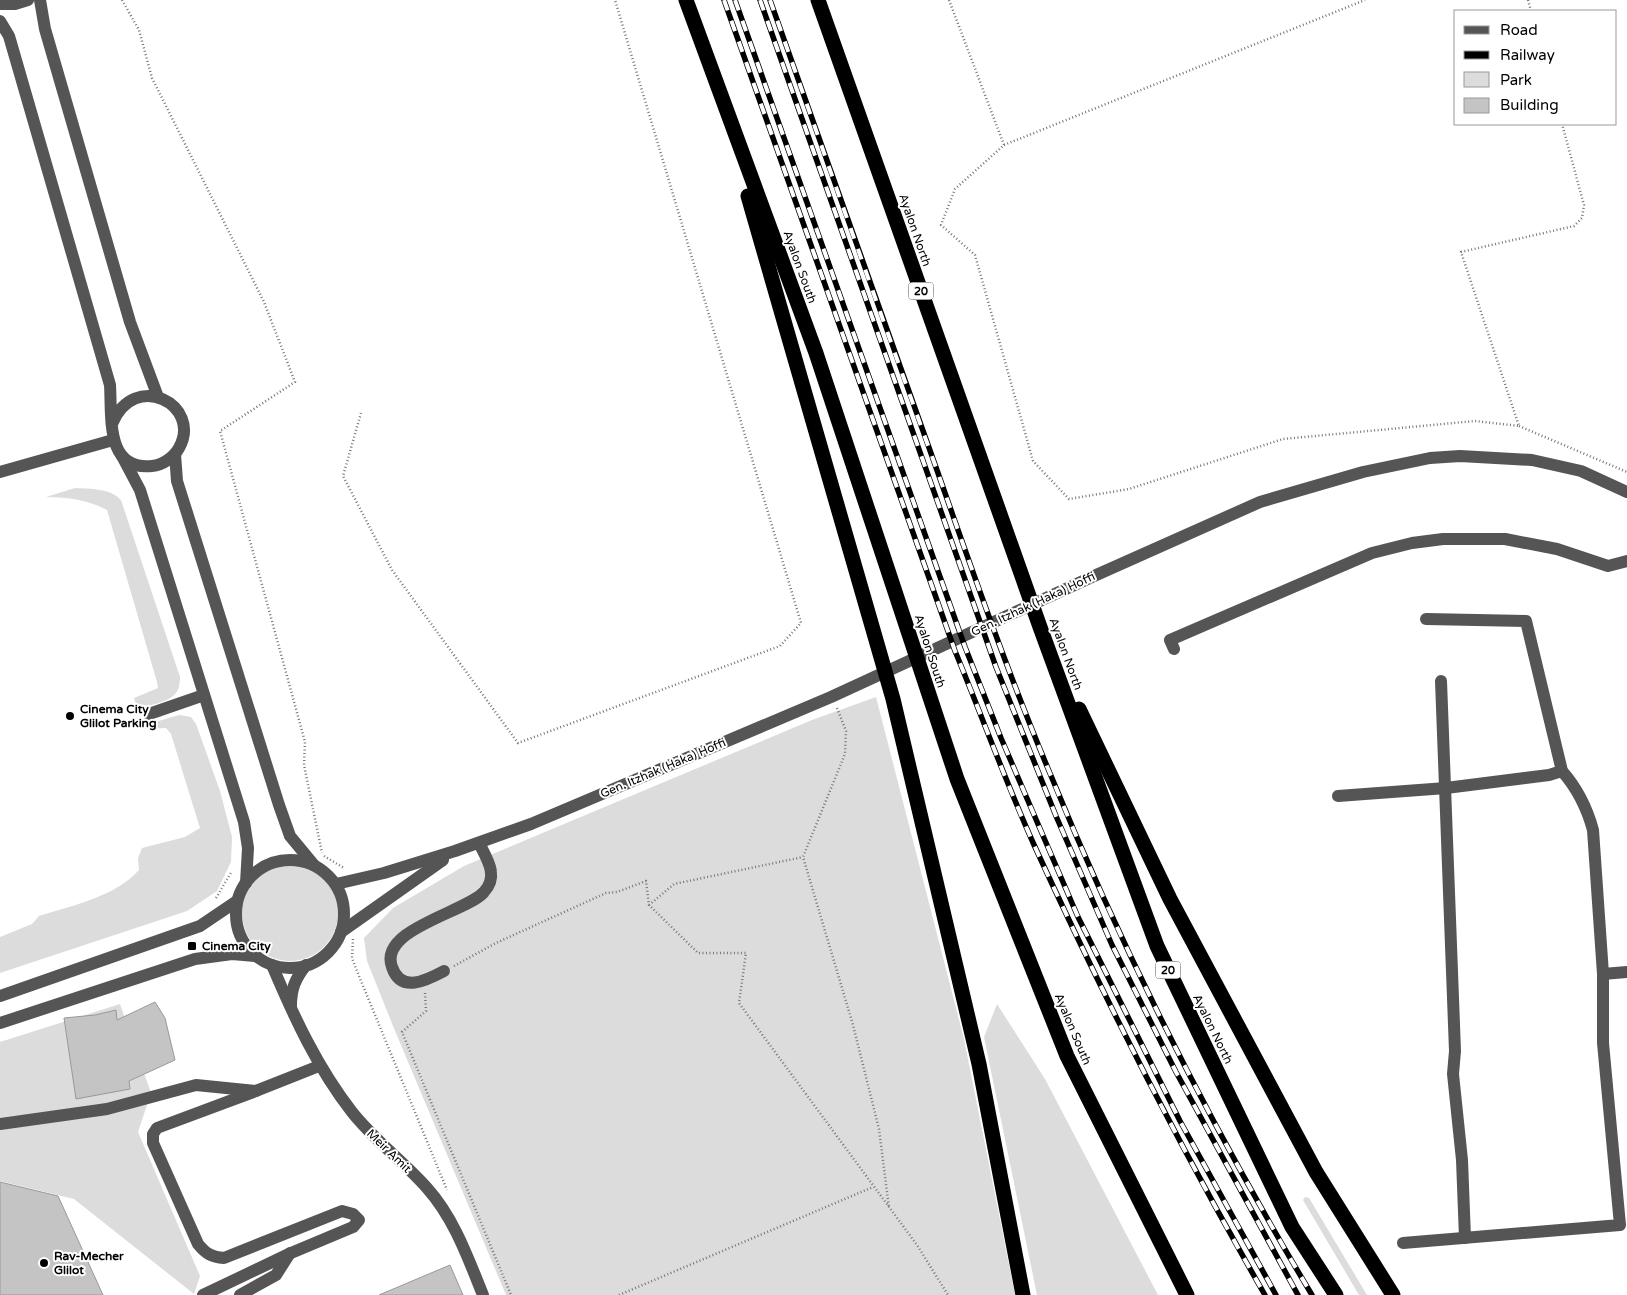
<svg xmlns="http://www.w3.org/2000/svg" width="1627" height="1295" font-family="'Varela Round',sans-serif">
	<rect width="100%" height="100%" fill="#fff"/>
	<g fill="#dcdcdc">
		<path d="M75,488C91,489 110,488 121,500L180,677C180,683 179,691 174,695C167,702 144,709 136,704L134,698L158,688L157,682L107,510C88,500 68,497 46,497Z"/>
		<polygon points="876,697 964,1039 1015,1295 506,1295 393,1026 367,961 364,938 393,908 464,866 812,720"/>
		<path d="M179,715L191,717L196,724L220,791L232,837L231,862L217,891L187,911L0,973V937L32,924L39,916C73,905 115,897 139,870L138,858L142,848L185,837L200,828L171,734L166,728L144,729L145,725Z"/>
		<circle cx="290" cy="913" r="48"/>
		<polygon points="120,1004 151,1093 138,1132 200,1276 194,1294 74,1199 0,1181 0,1042"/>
		<polygon points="997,1004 1045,1079 1158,1295 1037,1295 984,1037"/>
		<polygon points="1305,1197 1309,1198 1367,1295 1359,1295 1303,1200"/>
	</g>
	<g fill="#c4c4c4" stroke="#999">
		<polygon points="155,1002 165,1018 175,1060 129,1081 130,1089 76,1099 64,1018 95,1015 116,1010 117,1020"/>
		<polygon points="0,1182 58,1196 103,1295 0,1295"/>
		<polygon points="450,1265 463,1295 379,1295"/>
	</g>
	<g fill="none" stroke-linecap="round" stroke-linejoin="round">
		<g stroke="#777" stroke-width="2.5" stroke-dasharray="1 2.5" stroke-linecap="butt">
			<polyline points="122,0 139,30 152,78 264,302 295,382 220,431 305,742 304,765 322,853"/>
			<polyline points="949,0 1004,145 955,189 941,225 975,255 1033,461 1069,499 1129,489 1283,439 1475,421 1519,426 1461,252 1574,226 1582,218 1584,205 1562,124"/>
			<polyline points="1528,0 1531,11"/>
			<polyline points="1004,145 1365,0"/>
			<polyline points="361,413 343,476 392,570 518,743 780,646 801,623 615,0"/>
			<polyline points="1519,426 1627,472"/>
			<polyline points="837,708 846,731 845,754 803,857 853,1025 879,1129 889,1208"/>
			<polyline points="324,856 344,868"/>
			<polyline points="216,898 232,871"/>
			<polyline points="649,905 674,884 803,857"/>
			<polyline points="353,939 352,958 359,976 447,1190"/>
			<polyline points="454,966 496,943 606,893 617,892 646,881 649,905 698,953 746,953 739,1003 917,1245 948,1295"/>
			<polyline points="425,993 426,1011 402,1032 511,1295"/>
			<polyline points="619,1295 873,1187"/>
		</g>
		<g stroke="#555" stroke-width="12">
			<polyline points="40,0 45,29 130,322 158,397"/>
			<polyline points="0,4 15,4 28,0"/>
			<path d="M0,21L9,36L110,385C112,416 105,471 152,466C163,465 174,457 179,448C203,405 134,369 112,424"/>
			<polyline points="175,454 177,481 279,805 290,836 314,865"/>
			<polyline points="122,456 140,490 244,822 248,848 246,883"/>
			<polyline points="0,472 113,440"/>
			<polyline points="1174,649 1170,640 1372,553 1412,543 1443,539 1505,539 1557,549 1608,566 1627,561"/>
			<polyline points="1441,681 1455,1051 1453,1074 1462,1160 1465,1238"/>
			<polyline points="149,714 204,695"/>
			<polyline points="1338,796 1446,788 1549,775 1562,771"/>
			<circle cx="290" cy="914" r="54"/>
			<polyline points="336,884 384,873 455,851 531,824 831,697 1094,576 1260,502 1363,472 1430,458 1460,456 1532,460 1581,471 1627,492"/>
			<polyline points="341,932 443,860"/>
			<path d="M272,965C294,1017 317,1067 352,1112C374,1140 403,1161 427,1188C454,1218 468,1258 483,1295"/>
			<path d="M444,971C427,980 401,994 392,967C378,929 467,912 484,892C499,876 487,859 479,843"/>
			<polyline points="1603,974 1627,972"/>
			<polyline points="0,996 200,926 237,901"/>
			<path d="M291,1006C291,989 295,979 306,965"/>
			<polyline points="0,1023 195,959 232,954 255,956"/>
			<polyline points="0,1124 107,1109 196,1085 256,1091 319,1066"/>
			<path d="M1403,1243L1620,1225L1603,1043V974L1593,830C1587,808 1577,788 1562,771L1526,621L1426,619"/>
			<path d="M203,1295L291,1253L353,1227L359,1220L353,1214L342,1211L224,1258C212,1257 206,1254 198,1244L153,1143V1134L157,1128L256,1091"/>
			<polyline points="240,1295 276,1275 290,1253"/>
		</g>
		<g stroke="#000" stroke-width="15">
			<polyline points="686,0 816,353 957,779 1067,1056 1187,1295"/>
			<polyline points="818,0 1040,627 1157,946 1292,1227 1336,1295"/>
			<polyline points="748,196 893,699 979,1064 1023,1295"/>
			<polyline points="1079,709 1170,899 1316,1172 1393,1295"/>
		</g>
		<defs>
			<g id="rail">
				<path d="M724,0L955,651C982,716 1006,783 1035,847C1105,1000 1181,1149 1265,1295"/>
				<polyline points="735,0 965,647 1001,738 1078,917 1180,1121 1276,1295"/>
				<polyline points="760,0 996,667 1056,816 1112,945 1176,1072 1298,1295"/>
				<path d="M770,0C826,158 881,316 938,473C973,573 1008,673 1049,771C1123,952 1212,1128 1312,1295"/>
			</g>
		</defs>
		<use href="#rail" stroke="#000" stroke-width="5.5"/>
		<use href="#rail" stroke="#fff" stroke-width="4" stroke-dasharray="11" stroke-linecap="butt"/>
	</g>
	<g fill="#000" stroke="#fff" stroke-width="2">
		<circle cx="70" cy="716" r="5"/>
		<rect x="187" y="941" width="10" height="10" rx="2.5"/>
		<circle cx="44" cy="1263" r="5"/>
	</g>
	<g text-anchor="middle" stroke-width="4" stroke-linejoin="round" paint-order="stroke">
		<g fill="#fff" stroke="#4c4c4c" stroke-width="1">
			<rect x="908.5" y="282.5" width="25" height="17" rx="4"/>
			<rect x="1155.5" y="961.5" width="25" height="17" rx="4"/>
		</g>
		<g font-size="11" font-weight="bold" fill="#000">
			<text x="921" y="295">20</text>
			<text x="1168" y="974">20</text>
		</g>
		<g font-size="12" fill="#000" stroke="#fff">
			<text transform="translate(915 230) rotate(71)" y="4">Ayalon North</text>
			<text transform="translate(800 267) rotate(70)" y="4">Ayalon South</text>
			<text transform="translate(1033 604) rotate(-25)" y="4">Gen. Itzhak (Haka) Hoffi</text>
			<text transform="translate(930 651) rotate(72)" y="4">Ayalon South</text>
			<text transform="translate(1066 654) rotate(70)" y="4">Ayalon North</text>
			<text transform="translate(663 768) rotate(-23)" y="4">Gen. Itzhak (Haka) Hoffi</text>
			<text transform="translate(1073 1029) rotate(67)" y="4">Ayalon South</text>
			<text transform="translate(1213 1029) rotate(64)" y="4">Ayalon North</text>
			<text transform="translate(389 1151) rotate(44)" y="4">Meir Amit</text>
		</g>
		<g font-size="12" font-weight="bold" fill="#000" stroke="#fff" text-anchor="start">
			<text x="80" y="713">Cinema City<tspan x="80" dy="14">Glilot Parking</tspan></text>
			<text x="202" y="950">Cinema City</text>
			<text x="54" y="1260">Rav-Mecher<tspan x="54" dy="14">Glilot</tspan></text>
		</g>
	</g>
	<rect x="1454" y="10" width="162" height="115" fill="#ffffff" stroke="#999999"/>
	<rect x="1464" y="26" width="25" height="8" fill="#555555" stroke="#999999"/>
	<text x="1500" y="35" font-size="15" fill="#000000">Road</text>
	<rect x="1464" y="51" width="25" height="8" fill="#000000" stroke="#999999"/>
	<text x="1500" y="60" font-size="15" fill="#000000">Railway</text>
	<rect x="1464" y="72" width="25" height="15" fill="#dcdcdc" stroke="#999999"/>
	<text x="1500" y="85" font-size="15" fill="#000000">Park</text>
	<rect x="1464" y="98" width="25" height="15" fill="#c4c4c4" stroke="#999999"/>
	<text x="1500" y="110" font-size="15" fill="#000000">Building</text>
</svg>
